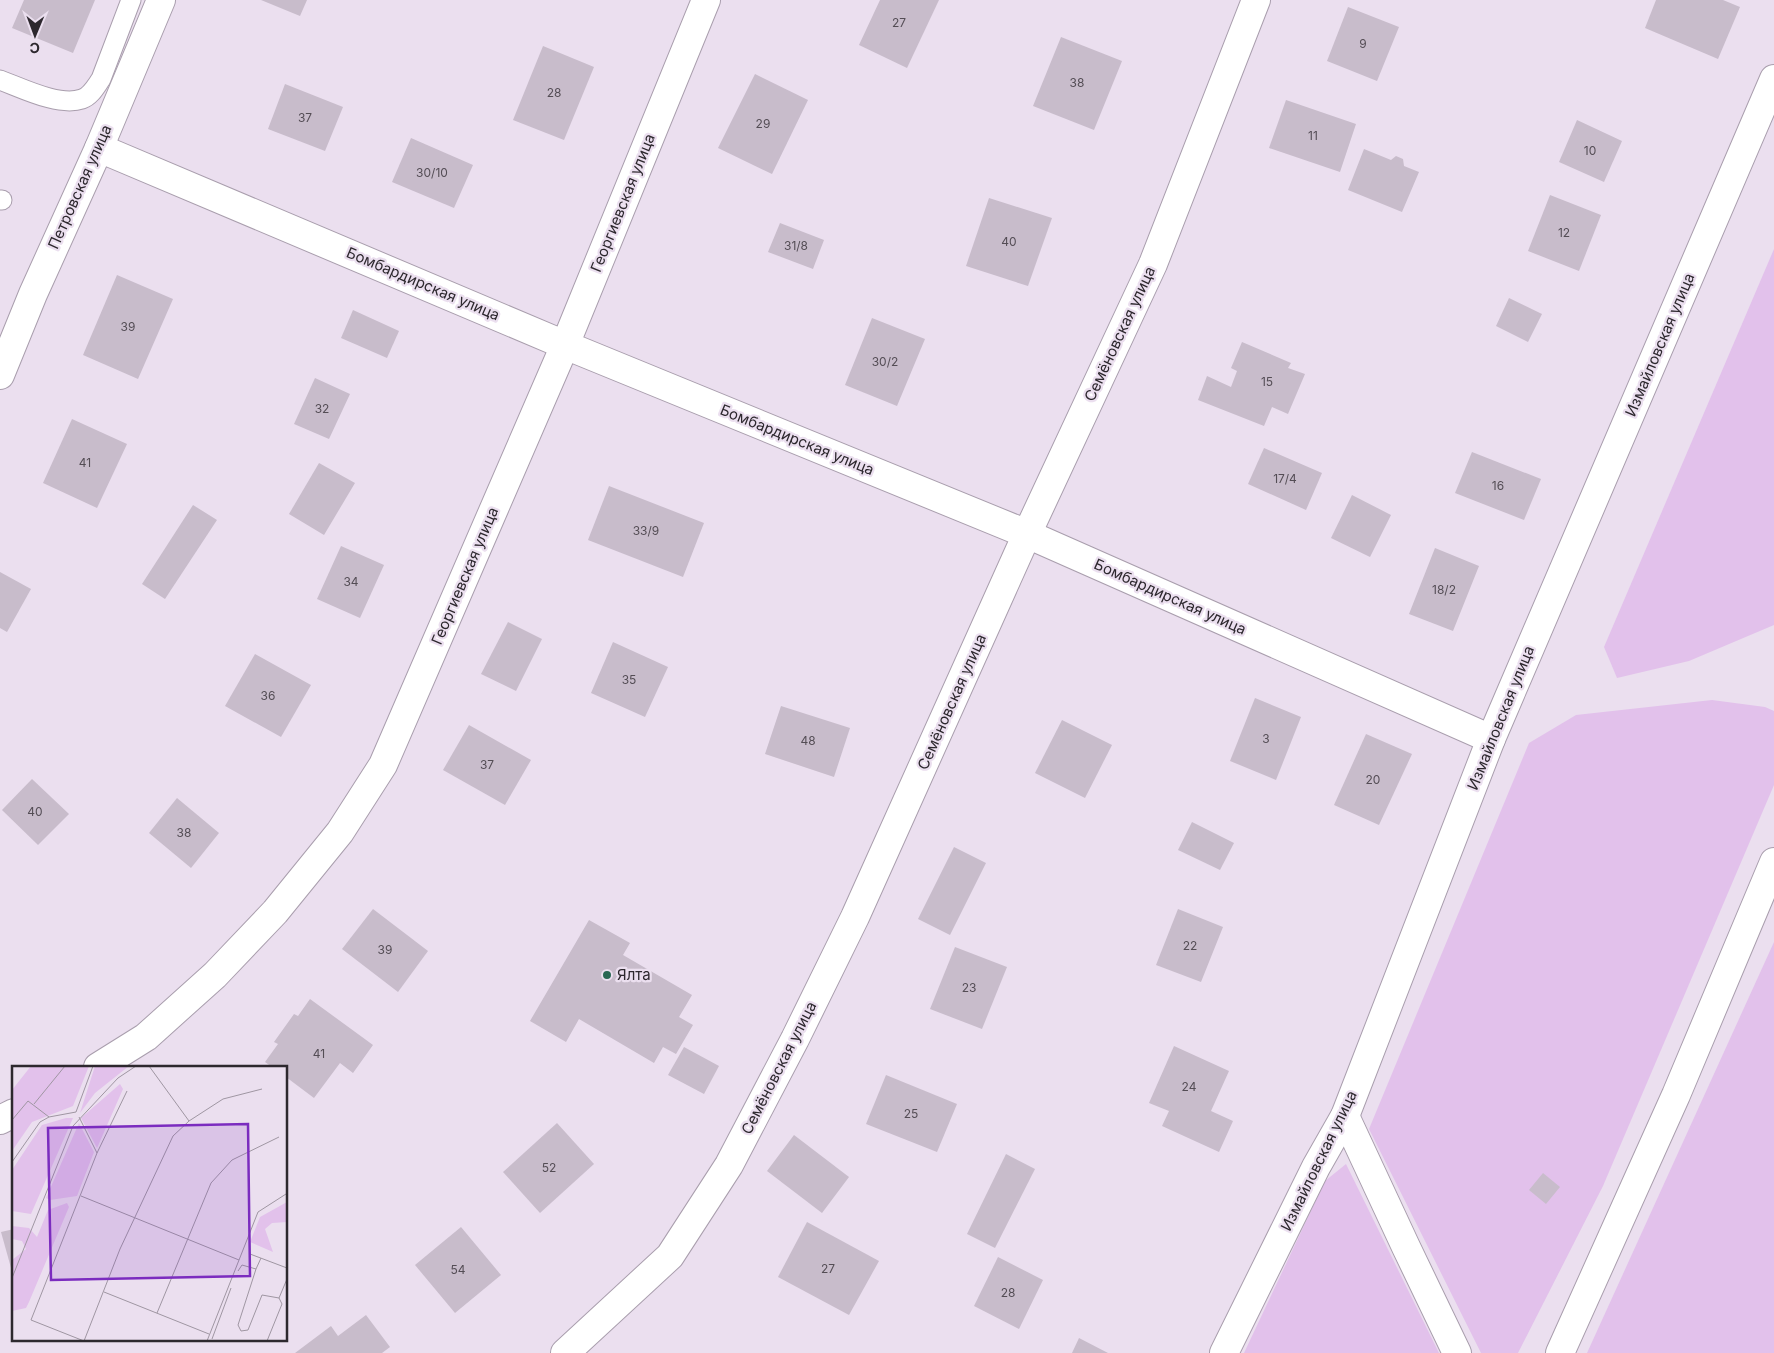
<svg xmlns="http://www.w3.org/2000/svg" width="1774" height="1353" font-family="Inter,sans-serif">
	<rect width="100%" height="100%" fill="#ebdfef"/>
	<g fill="#e2c1eb">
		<polygon points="1774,249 1774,625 1689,661 1617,678 1604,647"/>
		<polygon points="1712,700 1765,707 1774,711 1774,785 1603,1186 1518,1353 1481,1353 1369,1129 1529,743 1576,715"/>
		<polygon points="1774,942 1774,1353 1587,1353"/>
		<polygon points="1346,1164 1439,1353 1244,1353 1325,1181"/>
	</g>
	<g fill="#c8bccb">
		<polygon points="24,0 95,0 73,53 12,28"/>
		<polygon points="261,0 307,0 300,16"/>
		<polygon points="880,0 939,0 907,68 859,45"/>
		<polygon points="1656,0 1723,0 1740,7 1718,59 1645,28"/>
		<polygon points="1348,7 1399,27 1377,81 1327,61"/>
		<polygon points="1061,37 1122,61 1094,130 1033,106"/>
		<polygon points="543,46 594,67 564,140 513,120"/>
		<polygon points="755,74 808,100 772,174 718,148"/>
		<polygon points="285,84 343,107 325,151 268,129"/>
		<polygon points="1286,100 1356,124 1340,172 1269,148"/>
		<polygon points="1577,120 1622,141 1604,182 1559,162"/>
		<polygon points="411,138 473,165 454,208 392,182"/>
		<polygon points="1364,149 1391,160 1396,156 1403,159 1404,166 1419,172 1402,212 1348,190"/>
		<polygon points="1550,195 1601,215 1579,271 1528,251"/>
		<polygon points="989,198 1052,218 1028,286 966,266"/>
		<polygon points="780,223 824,240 813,269 768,252"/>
		<polygon points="117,275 173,299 138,379 83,355"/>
		<polygon points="1509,298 1542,314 1528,342 1496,326"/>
		<polygon points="353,310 399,331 387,358 341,338"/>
		<polygon points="872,318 925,339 897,406 845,385"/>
		<polygon points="1242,342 1291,363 1288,368 1305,374 1288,414 1272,407 1264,426 1198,400 1207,376 1231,387 1237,371 1231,368"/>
		<polygon points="315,378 350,394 329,439 294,424"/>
		<polygon points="72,419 127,444 97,508 43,483"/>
		<polygon points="1264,448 1322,473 1306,510 1248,484"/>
		<polygon points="1472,452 1541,479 1524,520 1455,493"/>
		<polygon points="319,463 355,483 324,535 289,514"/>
		<polygon points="609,486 704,523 683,577 588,540"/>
		<polygon points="1352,495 1391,515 1370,557 1331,538"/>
		<polygon points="193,505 217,520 165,599 142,584"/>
		<polygon points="341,546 384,565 360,618 317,599"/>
		<polygon points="1435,548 1479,566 1453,631 1409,614"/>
		<polygon points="0,572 31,589 7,632 0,628"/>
		<polygon points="508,622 542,639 516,691 481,674"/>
		<polygon points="613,642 668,667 645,717 591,693"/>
		<polygon points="255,654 311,685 281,737 225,706"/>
		<polygon points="1255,698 1301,717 1276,780 1230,761"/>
		<polygon points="781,706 850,728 834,777 765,754"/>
		<polygon points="1062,720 1112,745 1085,798 1035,773"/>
		<polygon points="469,725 531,760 505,805 443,770"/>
		<polygon points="1366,734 1412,754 1379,825 1334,805"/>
		<polygon points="32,779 69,814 38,845 2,810"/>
		<polygon points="177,798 219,833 191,868 149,833"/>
		<polygon points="1192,822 1234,843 1220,870 1178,850"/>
		<polygon points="954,847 986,863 950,935 918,919"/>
		<polygon points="373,909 428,951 398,992 342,949"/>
		<polygon points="1178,909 1223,927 1201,982 1156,965"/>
		<polygon points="589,920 630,943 623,955 692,995 679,1017 693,1025 676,1054 663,1047 654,1063 579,1019 566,1042 530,1021"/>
		<polygon points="955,947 1007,967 982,1029 930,1009"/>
		<polygon points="310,999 373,1045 353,1073 340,1063 314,1098 286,1077 286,1067 272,1067 265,1062 278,1044 274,1042 294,1014 298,1016"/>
		<polygon points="1174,1046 1229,1071 1211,1111 1233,1121 1219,1152 1162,1126 1169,1111 1149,1103"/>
		<polygon points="684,1047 719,1066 704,1094 668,1075"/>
		<polygon points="886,1075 957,1104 937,1152 866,1124"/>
		<polygon points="557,1123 594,1164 540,1213 503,1172"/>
		<polygon points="794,1135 849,1177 822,1213 767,1171"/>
		<polygon points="1006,1154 1035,1169 995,1248 967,1234"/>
		<polygon points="1543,1173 1560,1187 1546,1204 1529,1190"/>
		<polygon points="807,1222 879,1261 849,1315 778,1277"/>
		<polygon points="461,1227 501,1275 455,1313 415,1265"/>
		<polygon points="14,1229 14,1275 13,1275 1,1232"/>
		<polygon points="998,1257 1043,1280 1019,1329 974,1306"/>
		<polygon points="366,1315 390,1347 382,1353 295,1353 331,1326 338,1336"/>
		<polygon points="1079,1338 1108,1353 1072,1353"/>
	</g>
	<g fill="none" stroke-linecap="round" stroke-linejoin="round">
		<defs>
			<g id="service">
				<path d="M0,80C22,88 59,107 82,99C91,96 96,86 101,79L131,0"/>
				<polyline points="0,200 2,200"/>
			</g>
			<g id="minor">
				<polyline points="99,148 565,345 1027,534 1491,739"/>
				<polyline points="0,375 33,294 99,148 161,0"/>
				<polyline points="98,1067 146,1037 215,975 275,912 340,832 383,765 565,345 706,0"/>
				<polyline points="1345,1116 1406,1247 1457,1353"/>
				<polyline points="0,1120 14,1113"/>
				<polyline points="565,1353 670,1256 729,1165 795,1039 855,917 1027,534 1153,264 1256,0"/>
				<polyline points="1224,1353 1316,1167 1345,1116 1491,739 1774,79"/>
				<polyline points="1560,1353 1676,1095 1774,862"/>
			</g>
		</defs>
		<use href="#service" stroke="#a99ead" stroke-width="21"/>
		<use href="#minor" stroke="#a99ead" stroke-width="30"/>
		<use href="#service" stroke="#fff" stroke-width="19"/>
		<use href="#minor" stroke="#fff" stroke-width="28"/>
	</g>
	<circle fill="#296753" stroke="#ebdfef" stroke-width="2" cx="607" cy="975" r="5"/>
	<g text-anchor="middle" stroke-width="4.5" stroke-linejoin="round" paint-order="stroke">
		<g font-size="12" fill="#544d55">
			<text x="899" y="27">27</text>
			<text x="1363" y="48">9</text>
			<text x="1077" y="87">38</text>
			<text x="554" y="97">28</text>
			<text x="305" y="122">37</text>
			<text x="763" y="128">29</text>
			<text x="1313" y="140">11</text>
			<text x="1590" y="155">10</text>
			<text x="432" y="177">30/10</text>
			<text x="1564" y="237">12</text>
			<text x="1009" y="246">40</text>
			<text x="796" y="250">31/8</text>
			<text x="128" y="331">39</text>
			<text x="885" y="366">30/2</text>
			<text x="1267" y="386">15</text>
			<text x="322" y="413">32</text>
			<text x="85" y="467">41</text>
			<text x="1285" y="483">17/4</text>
			<text x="1498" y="490">16</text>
			<text x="646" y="535">33/9</text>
			<text x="351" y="586">34</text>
			<text x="1444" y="594">18/2</text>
			<text x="629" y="684">35</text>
			<text x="268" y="700">36</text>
			<text x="1266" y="743">3</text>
			<text x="808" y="745">48</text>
			<text x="487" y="769">37</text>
			<text x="1373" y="784">20</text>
			<text x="35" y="816">40</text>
			<text x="184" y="837">38</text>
			<text x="1190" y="950">22</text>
			<text x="385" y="954">39</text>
			<text x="969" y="992">23</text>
			<text x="319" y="1058">41</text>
			<text x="1189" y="1091">24</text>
			<text x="911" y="1118">25</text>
			<text x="549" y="1172">52</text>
			<text x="828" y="1273">27</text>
			<text x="458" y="1274">54</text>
			<text x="1008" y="1297">28</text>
		</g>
		<g font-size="15" fill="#2d282e" stroke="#ebdfef">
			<text transform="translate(80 187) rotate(-66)" y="5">Петровская улица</text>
			<text transform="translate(623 203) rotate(-68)" y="5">Георгиевская улица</text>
			<text transform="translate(423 284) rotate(23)" y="5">Бомбардирская улица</text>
			<text transform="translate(1120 334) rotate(-65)" y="5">Семёновская улица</text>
			<text transform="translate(1660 345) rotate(-67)" y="5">Измайловская улица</text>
			<text transform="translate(797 440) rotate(22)" y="5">Бомбардирская улица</text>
			<text transform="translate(465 576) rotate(-67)" y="5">Георгиевская улица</text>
			<text transform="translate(1170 597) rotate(24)" y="5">Бомбардирская улица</text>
			<text transform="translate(952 702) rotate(-66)" y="5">Семёновская улица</text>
			<text transform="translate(1501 718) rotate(-68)" y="5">Измайловская улица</text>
			<text transform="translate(779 1068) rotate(-63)" y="5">Семёновская улица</text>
			<text transform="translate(1319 1161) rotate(-64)" y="5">Измайловская улица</text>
		</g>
		<g font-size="15" fill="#2d282e" stroke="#ebdfef" text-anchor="start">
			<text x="617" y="980">Ялта</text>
		</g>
	</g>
	<g transform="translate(12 1066)">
		<rect width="275" height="275" fill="#ebdfef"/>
		<path d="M19,0H77L61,40L20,56L0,85V24ZM83,0H117L83,27L68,47ZM108,18L111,23L85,82L69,52ZM54,52H61L19,148L0,145V104L30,59ZM67,57L82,86L65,130L38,134L34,132ZM275,136V156L260,157L253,163L261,186L238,176L248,151ZM55,137L57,141L17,236L14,242L0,245V194L14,183L10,175L0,173V160L17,162L25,171L36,144Z" fill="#e2c1eb"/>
		<path fill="none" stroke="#9f96a2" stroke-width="1" d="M137,0L177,55M22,38L53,0M64,46L81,0M67,51L85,87M0,54L16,35L37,51M0,96L28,56L37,51L64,46M69,130L227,194M238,188L275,202M244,203L226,259L229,265L236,264L250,229L267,232L275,213M226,205L230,199L244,203L249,192M0,212L61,60L106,12L124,0M92,226L197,268M145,247L199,117L220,94L267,71M200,273L219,222M72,275L108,183L161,70L177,55L211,33L250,23M72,275L19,254L85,87L115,25M195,275L246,146L274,128M255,275L270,238L267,232"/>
		<path fill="#7b2cbf" fill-opacity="0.15" stroke="#7b2cbf" stroke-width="2.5" d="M236,58L238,210L39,214L36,62Z"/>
		<rect width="275" height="275" fill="none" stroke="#2d282e" stroke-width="2.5"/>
	</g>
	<g transform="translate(35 35) rotate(181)" stroke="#ebdfef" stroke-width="4" paint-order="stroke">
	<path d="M0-4L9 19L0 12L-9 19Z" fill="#2d282e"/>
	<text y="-8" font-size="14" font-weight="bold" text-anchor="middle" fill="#2d282e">С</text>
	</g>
</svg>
